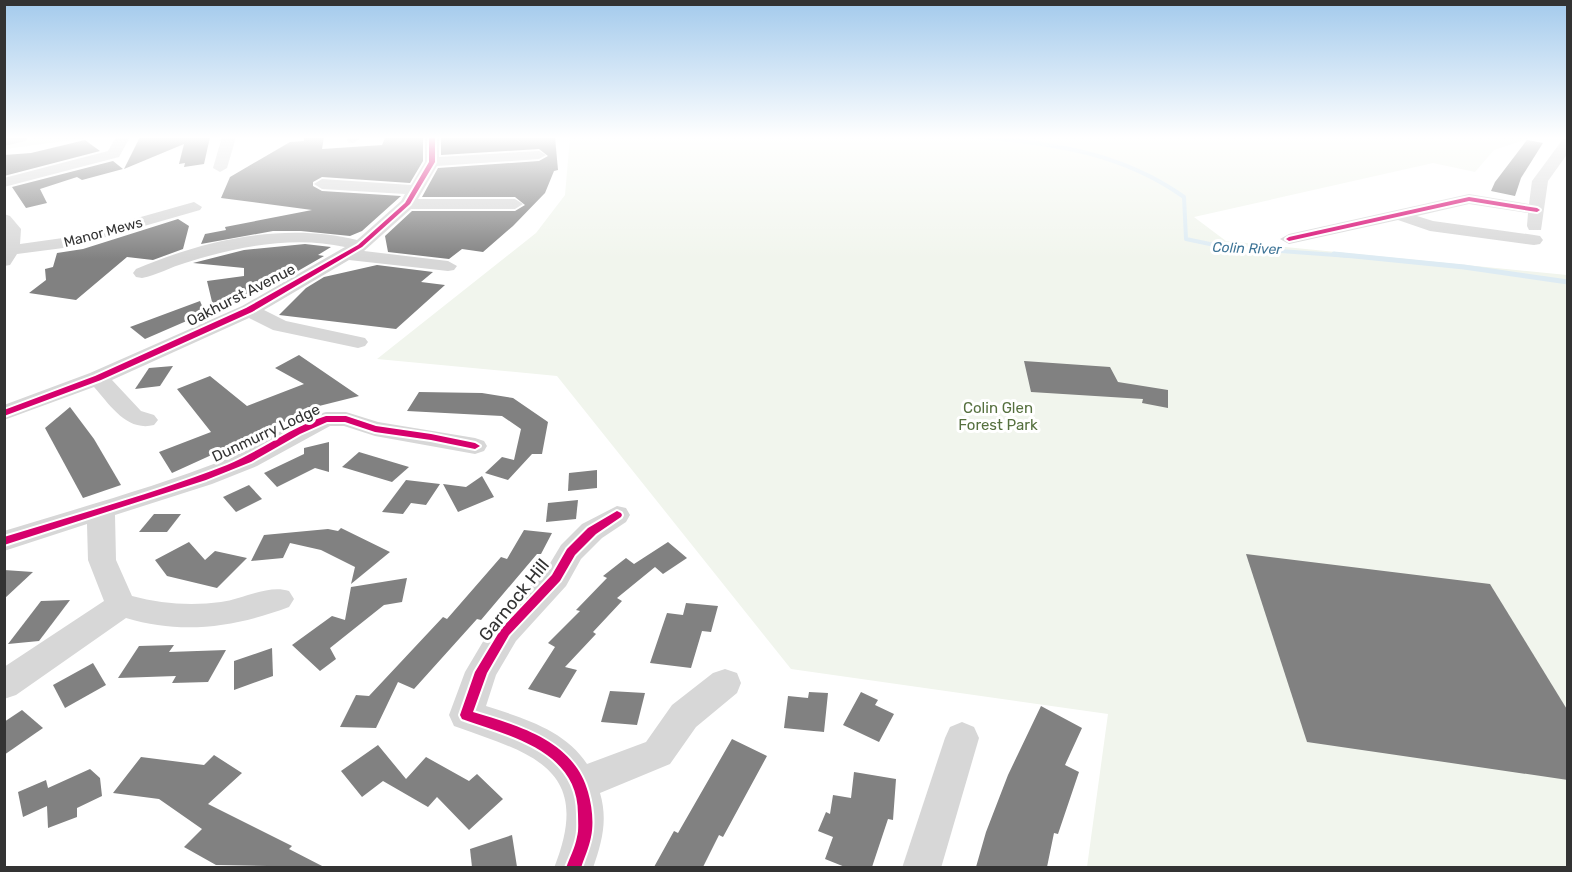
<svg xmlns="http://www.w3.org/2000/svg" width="1572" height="872" font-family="Rubik,sans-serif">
	<rect width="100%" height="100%" fill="#fff"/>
	<g fill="#f1f5ed">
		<polygon points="40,137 96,137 5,149 4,143"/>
		<polygon points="570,137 1534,137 1494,150 1475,172 1433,163 1194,217 1226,241 1567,275 1567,867 1087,867 1108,714 791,669 557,376 377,359 536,233 565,195"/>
	</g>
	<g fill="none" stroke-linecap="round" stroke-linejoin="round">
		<path stroke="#ddebf3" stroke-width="4" d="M979,137C1053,143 1122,153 1184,197L1186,239L1224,247L1350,256"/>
		<polyline stroke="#ddebf3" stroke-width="5" points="1334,254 1464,267 1568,282"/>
	</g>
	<g fill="#818181">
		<polygon points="140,137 210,137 204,164 184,167 185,163 179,164 184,144 124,169"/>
		<polygon points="304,137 324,137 322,149 382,145 385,138 423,137 423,161 410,183 322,177 313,182 313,186 322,191 401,196 362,231 350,236 301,231 273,231 201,244 205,234 226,230 225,227 312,210 221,198 230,177 290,142 304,141"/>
		<polygon points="441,137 555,137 558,170 554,171 545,193 513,226 483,252 462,249 449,259 388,252 385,236 412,211 515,211 525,205 515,197 422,197 438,168 539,161 548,156 539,149 441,155"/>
		<polygon points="85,140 100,151 4,176 4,155 31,153"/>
		<polygon points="1527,140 1543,143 1521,178 1515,196 1491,191 1495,182"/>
		<polygon points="113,161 123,169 82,180 77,177 40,189 47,203 26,208 12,187"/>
		<polygon points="178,219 189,226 183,249 153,260 127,257 76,300 29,293 46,280 45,269 53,267 57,253 83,249"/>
		<polygon points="305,244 331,247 318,255 324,256 277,283 221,307 213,306 207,281 244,276 244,268 193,263 244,250"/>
		<polygon points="377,265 433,272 421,282 445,285 396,329 279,315 306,288 324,277"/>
		<polygon points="200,301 205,313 145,339 130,327"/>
		<polygon points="299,355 359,396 319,406 172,473 159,452 211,432 177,389 210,376 247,406 304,384 275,368"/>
		<polygon points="1024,361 1110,367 1118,382 1168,390 1168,408 1142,403 1143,399 1031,392"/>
		<polygon points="173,366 160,386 135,389 149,368"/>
		<polygon points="419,392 482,393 513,398 548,422 542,454 532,454 508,480 485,473 502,457 514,460 521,429 502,416 407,411"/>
		<polygon points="70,407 94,439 121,485 83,498 45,428"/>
		<polygon points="329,442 329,472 315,468 277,487 264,473 304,454 304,448"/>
		<polygon points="359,452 409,467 392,482 342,467"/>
		<polygon points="597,470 597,488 568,491 569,473"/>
		<polygon points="482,476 494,497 458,512 443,484 466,487"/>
		<polygon points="406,480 440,484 426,505 411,503 403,514 382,512"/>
		<polygon points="249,485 262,499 236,512 223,497"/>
		<polygon points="578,500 576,519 546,522 548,503"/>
		<polygon points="154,514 181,514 167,532 139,532"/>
		<polygon points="341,528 390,552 351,584 355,567 321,550 290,543 283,558 251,561 264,535 328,529 338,531"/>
		<polygon points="524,530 552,533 541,554 537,554 481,620 477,619 414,689 398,682 376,728 340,727 356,695 369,696 443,617 447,619 501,557 507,559"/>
		<polygon points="189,542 205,560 215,551 247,558 217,588 167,576 155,560"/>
		<polygon points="668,542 687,558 663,574 655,567 617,598 622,601 593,632 596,634 565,667 577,670 560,698 528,689 555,647 548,643 580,611 576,610 607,578 603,576 626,558 634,564"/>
		<polygon points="1246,554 1490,584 1568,711 1568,780 1307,742"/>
		<polygon points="4,570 33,572 4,599"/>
		<polygon points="407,578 402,602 384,605 330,648 336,659 320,671 292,645 332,616 345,620 351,587"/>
		<polygon points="70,600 39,641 8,644 41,601"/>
		<polygon points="686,603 718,606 711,632 702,631 691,668 650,663 667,613 683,615"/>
		<polygon points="174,645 169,652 226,650 208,682 172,683 176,676 118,678 139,646"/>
		<polygon points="272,648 273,676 234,690 234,661"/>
		<polygon points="93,663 106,685 65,708 53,685"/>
		<polygon points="610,691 645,693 637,725 601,722"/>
		<polygon points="809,692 828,693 824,732 784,728 788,696 808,698"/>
		<polygon points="861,692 878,700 875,705 894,714 879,742 843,725"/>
		<polygon points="1041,706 1082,728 1065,765 1079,772 1058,834 1054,833 1047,867 976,867 986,832 1008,775"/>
		<polygon points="22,710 43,728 4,755 4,722"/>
		<polygon points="732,739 767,756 723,837 719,835 703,867 654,867 674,831 678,833"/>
		<polygon points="378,745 406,779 426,757 469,781 477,774 503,799 469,830 437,797 428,807 383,781 362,797 341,771"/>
		<polygon points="214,755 242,773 208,804 292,846 289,849 324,867 216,865 184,847 202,829 159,799 113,793 141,757 204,765"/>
		<polygon points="90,769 100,778 102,796 77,808 77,817 48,828 47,806 23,817 18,792 46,780 48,788"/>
		<polygon points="854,772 896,779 893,820 888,819 872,867 845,867 825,859 833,837 818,831 826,812 830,814 833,795 851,798"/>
		<polygon points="512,835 517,867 472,867 470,849"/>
	</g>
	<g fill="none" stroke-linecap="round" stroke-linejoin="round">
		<g fill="#d7d7d7" fill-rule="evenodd">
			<polygon points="116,137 130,137 119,157 4,187 4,178 108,151"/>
			<polygon points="222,137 236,137 227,168 220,172 213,168"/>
			<polygon points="346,137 360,137 360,139 353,143 348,142"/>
			<path d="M425,137H439V157L539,151L546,155L539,159L437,166L418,199H515L523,204L515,209H411L364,251L448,261L457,266L454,270L448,271L349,260L264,310L286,321L365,338L368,342L365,346L358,348L273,330L249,318L112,380L141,411L154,415L158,420L154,425C127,432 110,405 94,387L4,420V405L90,373L242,306L345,247C293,235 235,247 185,263C171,267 157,275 142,278L136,277L133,273L136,269C204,240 284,222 357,240L401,201L405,194L322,189L314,184L322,179L411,185L425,162Z"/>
			<polygon points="1568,138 1568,153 1548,181 1541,230 1529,230 1527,226 1528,213 1469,204 1417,216 1433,221 1534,235 1540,236 1543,240 1540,244 1534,245 1430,231 1398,220 1289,244 1280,239 1289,234 1469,194 1529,204 1532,181 1563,139"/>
			<polygon points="194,202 202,207 200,210 71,247 17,254 10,265 4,266 4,214 10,216 21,229 20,244 70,237"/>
			<path d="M326,412H346L378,422L475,438L484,441L487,446L484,451L475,454L375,436L344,426H330L257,466L212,484L115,515L116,560L132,596C161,604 192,606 221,602C243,599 269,584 289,591L294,599L289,607C235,627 183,635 126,618L16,695L4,699V667L104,601L88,560L87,524L4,551V531C79,508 155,487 227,459C261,446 290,421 326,412Z"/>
			<path d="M617,506L626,508L630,515L626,522L602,538L581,559L566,586L516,641L496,675L486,706C523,718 565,730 587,764L646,742L672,705L713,673L725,669L737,673L741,683L737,693L696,727L670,764L600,793C608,820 602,842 593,868H554C594,768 532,754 454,726L449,715L465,672L494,623L546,570L561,545L582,524Z"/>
			<polygon points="962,722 974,727 979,738 941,868 902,868 945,738 950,727"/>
		</g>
		<polygon fill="#c7c7c7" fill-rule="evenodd" points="4,137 28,137 26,141 4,146"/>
		<defs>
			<g id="cycleway">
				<polygon points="429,137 435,137 435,162 410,204 362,247 252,312 101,380 4,416 4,410 95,376 246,308 358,245 405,203 429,162"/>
				<polygon points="1469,197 1537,208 1540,210 1537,212 1469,201 1289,241 1286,239 1289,237"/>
				<path d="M326,416H346L376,426L431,434L475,443L480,446L475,449L431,440L375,432L345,422H327L300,434L251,462L206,480L4,545V537C79,514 155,493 227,465C261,451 291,427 326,416Z"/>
				<path d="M617,511L621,513L622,515L621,517L596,534L575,555L560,581L509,635L487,673L473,712C519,726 574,741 588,792C592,806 594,823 591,837C589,848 584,858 581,868H566C570,857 575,848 577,837C579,830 578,821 578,814C578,750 509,736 462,719L460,715L475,672L501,629L552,575L567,549L588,528Z"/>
			</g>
		</defs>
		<use href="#cycleway" stroke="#fff" stroke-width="4"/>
		<use href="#cycleway" fill="#d6006c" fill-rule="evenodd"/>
	</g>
	<linearGradient id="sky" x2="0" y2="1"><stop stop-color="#a3caec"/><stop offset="0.53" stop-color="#fff"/><stop offset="1" stop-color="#fff" stop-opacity="0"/></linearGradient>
	<rect width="1572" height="259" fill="url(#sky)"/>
	<g text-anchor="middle" stroke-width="6" stroke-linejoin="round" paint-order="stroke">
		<g font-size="14" fill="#333" stroke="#fff">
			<text transform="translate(103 232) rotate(-15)" y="5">Manor Mews</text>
		</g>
		<g font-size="14" font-style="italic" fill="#3f7597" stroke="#fff">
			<text transform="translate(1247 248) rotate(2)" y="5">Colin River</text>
		</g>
		<g font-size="15" fill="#333" stroke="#fff">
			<text transform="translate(241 295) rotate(-27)" y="5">Oakhurst Avenue</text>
			<text transform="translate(266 433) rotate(-25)" y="5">Dunmurry Lodge</text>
		</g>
		<g font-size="15" fill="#56703f" stroke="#fff">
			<text x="998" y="413">Colin Glen<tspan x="998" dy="17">Forest Park</tspan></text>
		</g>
		<g font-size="18" fill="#333" stroke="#fff">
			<text transform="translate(514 600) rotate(-51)" y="6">Garnock Hill</text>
		</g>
	</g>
	<rect width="1572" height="872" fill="none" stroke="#333333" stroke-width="12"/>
</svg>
